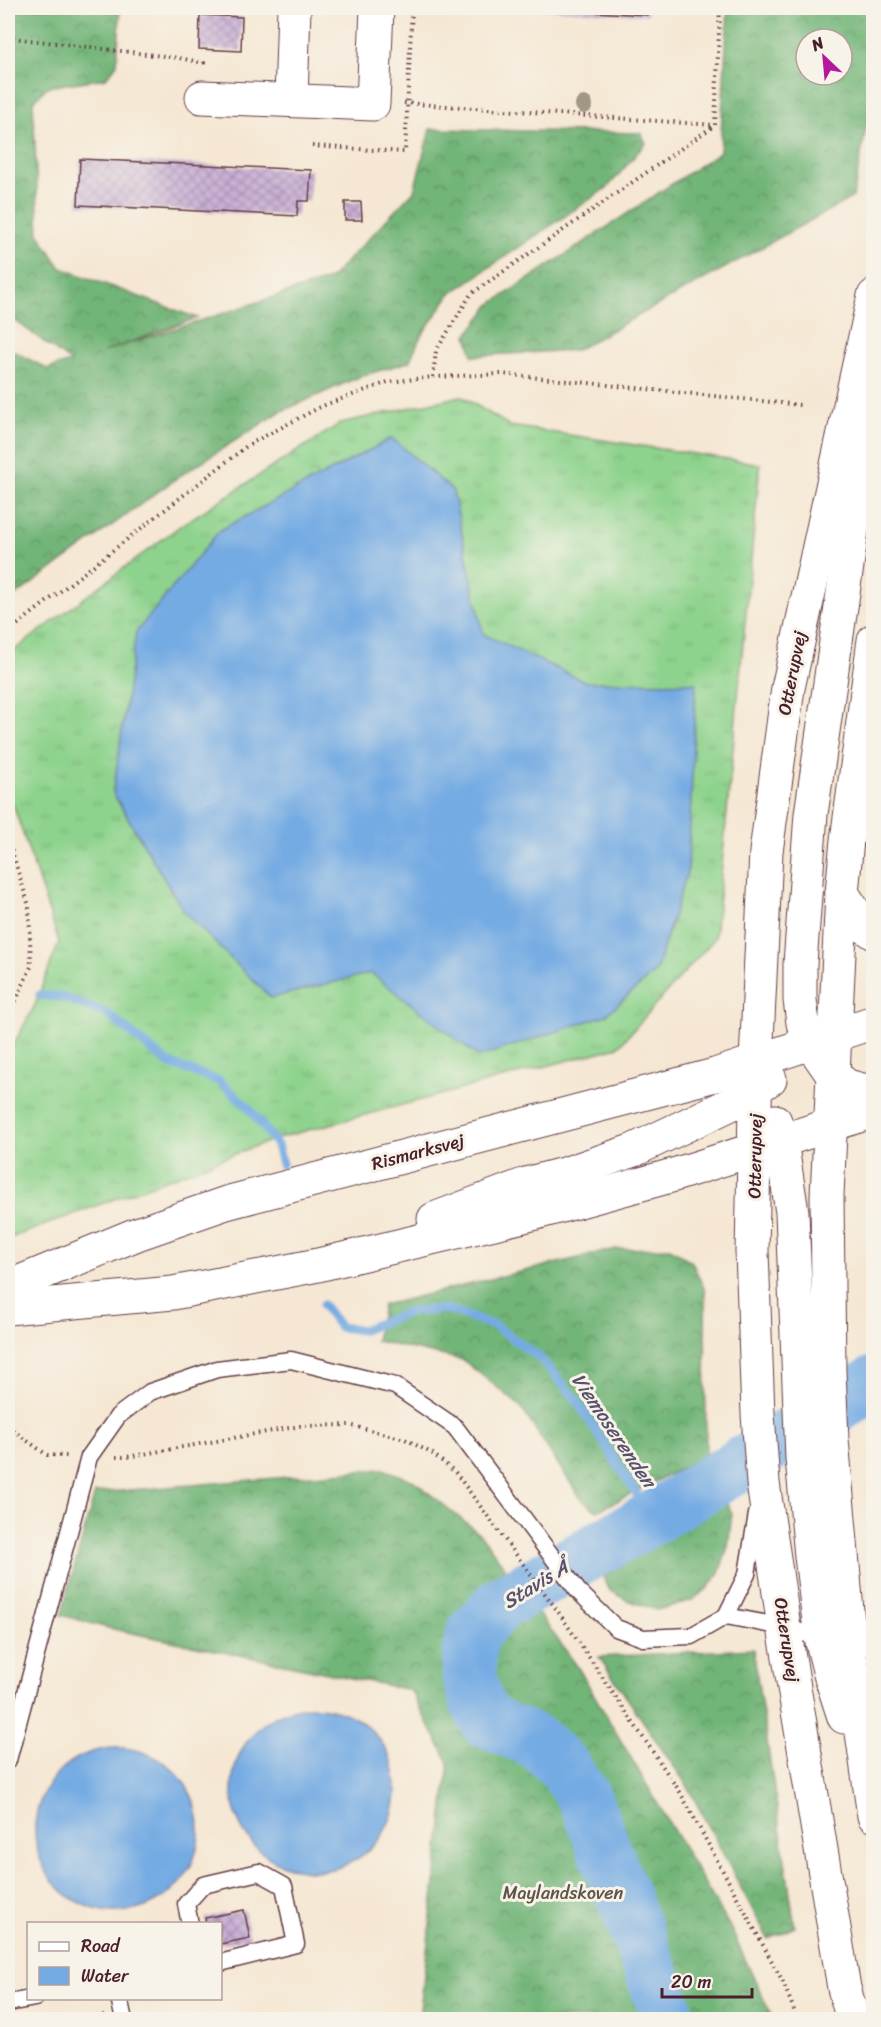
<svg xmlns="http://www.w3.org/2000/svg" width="881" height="2027" font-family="Sriracha,sans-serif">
	<defs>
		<pattern id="grass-tufts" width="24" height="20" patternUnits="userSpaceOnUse" patternTransform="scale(1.5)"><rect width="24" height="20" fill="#8ed38d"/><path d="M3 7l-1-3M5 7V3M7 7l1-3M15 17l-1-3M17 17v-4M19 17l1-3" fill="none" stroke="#7cb57a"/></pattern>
		<pattern id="forest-crowns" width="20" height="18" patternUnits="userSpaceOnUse" patternTransform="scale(1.5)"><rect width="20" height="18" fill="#72b578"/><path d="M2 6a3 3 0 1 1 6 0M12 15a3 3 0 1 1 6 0" fill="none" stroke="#609363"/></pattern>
		<pattern id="building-cross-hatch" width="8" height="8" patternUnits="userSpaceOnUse" patternTransform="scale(1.5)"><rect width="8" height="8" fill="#c8aed5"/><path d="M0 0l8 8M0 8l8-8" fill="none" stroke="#a48dad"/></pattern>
	</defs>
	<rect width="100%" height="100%" fill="#f7f3e8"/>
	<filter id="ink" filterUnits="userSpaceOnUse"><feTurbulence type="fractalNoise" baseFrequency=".0167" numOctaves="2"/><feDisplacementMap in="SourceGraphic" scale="12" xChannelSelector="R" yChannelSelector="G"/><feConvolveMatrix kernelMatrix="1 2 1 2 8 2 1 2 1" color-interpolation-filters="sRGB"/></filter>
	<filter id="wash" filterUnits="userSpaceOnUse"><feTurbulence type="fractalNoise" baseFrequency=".008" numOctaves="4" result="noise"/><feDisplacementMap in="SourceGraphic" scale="24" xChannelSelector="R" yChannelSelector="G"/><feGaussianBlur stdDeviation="1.35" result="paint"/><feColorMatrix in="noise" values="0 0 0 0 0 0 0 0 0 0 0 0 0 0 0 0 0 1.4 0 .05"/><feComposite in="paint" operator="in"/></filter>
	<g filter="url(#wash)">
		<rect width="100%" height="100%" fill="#f5e7d3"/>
		<polygon fill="url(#grass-tufts)" stroke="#6c795c" stroke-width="1.5" points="461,396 510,426 760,464 715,938 618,1047 275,1139 8,1239 8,1055 35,1005 59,942 14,807 8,800 8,655 180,526 341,423"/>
		<g fill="url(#forest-crowns)" stroke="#5e6a52" stroke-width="1.5" fill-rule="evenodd">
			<polygon points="8,8 118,8 120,15 117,64 106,78 47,87 33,102 39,235 61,268 197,318 103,352 330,279 414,191 430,129 641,133 646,143 608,187 450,294 421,336 409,362 361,376 280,412 181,475 8,601 8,348 47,369 71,362 8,315"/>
			<path d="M728,8H873V92L853,197L576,350L473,356L467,335L491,304L720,152ZM806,39H842V75H806Z"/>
			<polygon points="670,1248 692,1262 705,1291 706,1456 597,1511 581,1499 520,1406 463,1360 376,1341 383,1305 616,1249"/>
			<polygon points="383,1469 414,1481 481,1535 577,1666 729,1925 773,2019 419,2019 449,1763 410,1690 108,1628 61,1615 95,1493"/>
			<polygon points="726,1502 732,1513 728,1547 719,1573 707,1589 692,1600 657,1610 627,1600 608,1589 603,1576"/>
			<polygon points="753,1649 795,1927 768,1939 688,1787 599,1657"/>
		</g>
		<g fill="#75abe3" stroke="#606587" stroke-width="1.5">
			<polygon points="392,438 453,491 483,634 586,682 696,683 688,869 656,971 606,1015 479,1057 371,973 271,998 184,912 113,793 136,632 220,530"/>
			<circle cx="314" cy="1789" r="82"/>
			<circle cx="117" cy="1830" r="82"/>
		</g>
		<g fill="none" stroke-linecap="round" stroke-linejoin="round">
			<g stroke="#75abe3" stroke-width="9">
				<polyline points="40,995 61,997 106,1013 168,1063 219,1081 248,1107 277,1145 282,1164"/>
				<polyline points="323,1305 340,1327 363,1330 409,1312 447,1309 495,1326 539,1357 575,1398 652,1518"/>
			</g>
			<polyline stroke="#75abe3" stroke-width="54" points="670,2020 585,1799 562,1765 537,1742 486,1721 475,1698 469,1676 469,1652 473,1633 501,1603 652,1518 874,1383"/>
		</g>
		<g id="blocks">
			<g fill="url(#building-cross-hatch)">
				<polygon points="539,8 648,8 647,15 539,9"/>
				<polygon points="200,15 242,17 241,51 199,49"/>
				<polygon points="80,159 311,170 309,201 298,201 297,216 78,205"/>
				<polygon points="345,202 361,202 362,220 345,220"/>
				<polygon points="244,1910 250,1938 220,1944 220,1924 206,1924 205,1918"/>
				<polygon points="104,2015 105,2020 90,2020 90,2018"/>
			</g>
		</g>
	</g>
	<g filter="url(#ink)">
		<use href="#blocks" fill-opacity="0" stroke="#643d44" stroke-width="1.5"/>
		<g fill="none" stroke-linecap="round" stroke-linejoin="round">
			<defs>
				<g id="lane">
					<polyline points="726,1616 784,1627 821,1638"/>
					<polyline points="8,1760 89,1457 118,1416 150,1392 217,1369 291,1360 395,1386 455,1427 578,1591 616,1628 643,1638 691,1636 726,1616 747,1574 757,1514"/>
					<polyline points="190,1924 186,1904 203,1885 259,1872 284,1886 296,1944 220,1963"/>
					<polyline points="119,1998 124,2020"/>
					<polyline points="8,2003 35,1998"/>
				</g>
				<g id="street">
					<polyline points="202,97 373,104 377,8"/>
					<polyline points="291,100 294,8"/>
				</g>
				<g id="secondary">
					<polyline points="871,400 811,814 800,964 800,1000 803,1023 816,1051 832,1074 847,1086 874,1093"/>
					<polyline points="874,640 847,840 842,893 827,1195 829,1371 832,1439 851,1657 874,1816"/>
					<polyline points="842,893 864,926 874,933"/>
					<polyline points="775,1121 781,1141 792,1212 802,1458 811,1556 821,1638 830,1674 844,1717"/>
					<polyline points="434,1219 526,1184 564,1174 634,1150 737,1101 770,1079"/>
					<polyline points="8,1287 137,1234 226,1203 715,1075 874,1022"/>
					<polyline points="8,1308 173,1293 318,1265 532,1214 674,1175 874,1111"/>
					<polyline points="853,2020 844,1988 784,1627 763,1483 758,1414 752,1251 756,1061 766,852 788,688 874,296"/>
				</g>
			</defs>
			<use href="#lane" stroke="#643d44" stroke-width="19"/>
			<use href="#street" stroke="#643d44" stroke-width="35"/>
			<use href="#secondary" stroke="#643d44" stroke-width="35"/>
			<g stroke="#643d44" stroke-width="4" stroke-dasharray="1.5 4.5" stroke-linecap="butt">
				<polyline points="13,38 179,58 204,63 203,65"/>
				<polyline points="404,103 714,125"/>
				<polyline points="312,146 405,152 412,8"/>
				<polyline points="433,377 436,351 471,294 715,125 720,8"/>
				<polyline points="8,632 248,445 322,406 388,382 433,377 502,374 800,405"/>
				<polyline points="8,845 11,849 29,906 31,967 8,1018"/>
				<polyline points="8,1427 47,1455 67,1456"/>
				<polyline points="116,1457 127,1457 300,1426 349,1425 405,1439 433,1454 455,1472 557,1610 680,1792 782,1980 798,2020"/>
			</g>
			<use href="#lane" stroke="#fff" stroke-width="16"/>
			<use href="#street" stroke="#fff" stroke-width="33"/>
			<use href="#secondary" stroke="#fff" stroke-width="33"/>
		</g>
		<circle fill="#a29787" cx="584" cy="105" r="9"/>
	</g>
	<g text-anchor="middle" stroke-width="6" stroke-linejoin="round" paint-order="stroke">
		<g font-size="18" fill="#4a1f2b" stroke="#f7f3e8">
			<text transform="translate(792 673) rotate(-79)" y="6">Otterupvej</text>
			<text transform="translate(418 1152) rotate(-15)" y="6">Rismarksvej</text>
			<text transform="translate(755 1156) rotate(-89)" y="6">Otterupvej</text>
			<text transform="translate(787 1640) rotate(81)" y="6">Otterupvej</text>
		</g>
		<g font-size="18" fill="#5e5548" stroke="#f7f3e8">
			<text x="563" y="1899">Maylandskoven</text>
		</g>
		<g font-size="20" font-style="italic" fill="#59506b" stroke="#f7f3e8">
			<text transform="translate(614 1430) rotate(56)" y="7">Viemoserenden</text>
			<text transform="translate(535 1584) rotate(-32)" y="7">Stavis Å</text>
		</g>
	</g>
	<rect width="881" height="2027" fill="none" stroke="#f7f3e8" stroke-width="30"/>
	<rect x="27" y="1922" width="195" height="78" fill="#f7f3e8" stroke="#b29e9c" stroke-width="1.5"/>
	<rect x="39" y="1942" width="30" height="9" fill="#ffffff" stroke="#b29e9c" stroke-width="1.5"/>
	<text x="81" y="1952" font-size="18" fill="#4a1f2b">Road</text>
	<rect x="39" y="1967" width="30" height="18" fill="#75abe3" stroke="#b29e9c" stroke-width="1.5"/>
	<text x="81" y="1982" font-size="18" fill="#4a1f2b">Water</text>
	<g transform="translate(824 57) rotate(334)"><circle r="28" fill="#f7f3e8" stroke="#b29e9c" stroke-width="1.5"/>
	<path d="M0-4.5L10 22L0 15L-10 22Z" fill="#b5179e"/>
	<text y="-9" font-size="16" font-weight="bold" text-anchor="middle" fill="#4a1f2b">N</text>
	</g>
	<path d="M662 1988v9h90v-9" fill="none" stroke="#4a1f2b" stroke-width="3"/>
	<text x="671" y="1988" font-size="18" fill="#4a1f2b" stroke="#f7f3e8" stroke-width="4.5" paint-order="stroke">20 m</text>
</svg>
